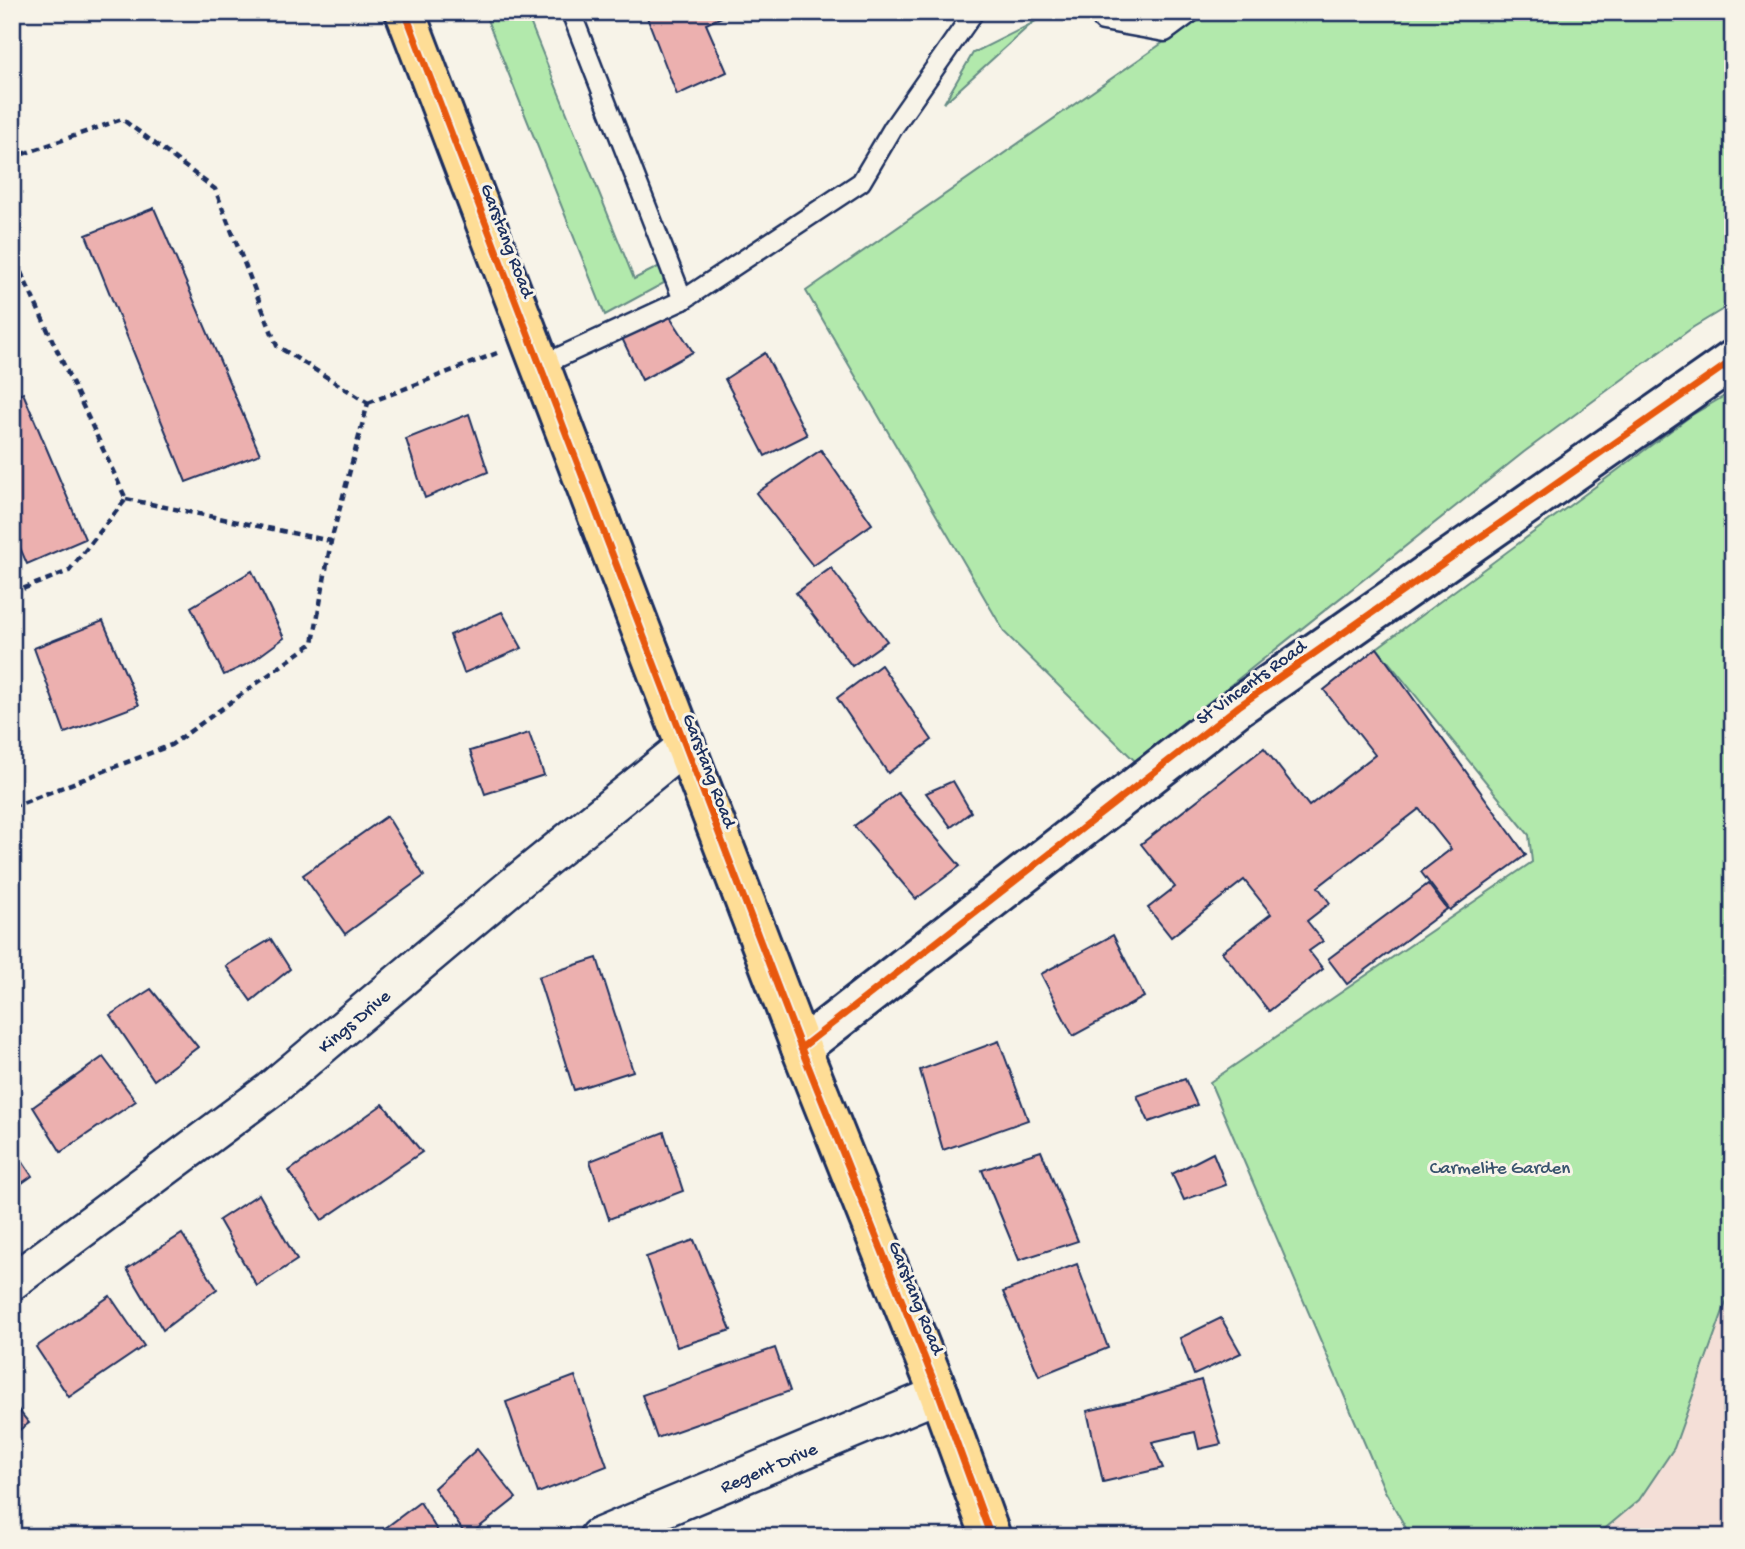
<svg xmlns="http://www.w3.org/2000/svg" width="1745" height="1549" font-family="'Gochi Hand',sans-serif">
	<rect width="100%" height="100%" fill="#f7f3e8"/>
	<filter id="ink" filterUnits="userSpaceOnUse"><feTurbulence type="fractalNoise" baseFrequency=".0143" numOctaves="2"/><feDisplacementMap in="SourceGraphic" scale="14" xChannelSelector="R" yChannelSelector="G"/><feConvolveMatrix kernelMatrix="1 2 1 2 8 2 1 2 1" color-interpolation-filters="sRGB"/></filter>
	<g filter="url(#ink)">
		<polygon fill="#f4dfd7" points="1733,1283 1733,1537 1595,1537 1639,1500 1674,1448"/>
		<g fill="#b2e9ac" stroke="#668c85" stroke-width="2">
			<polygon points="484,12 526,12 634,279 660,266 664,283 605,315"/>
			<polygon points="1040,12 1050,12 1031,24 944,103 973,53 1031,24"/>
			<polygon points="1207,12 1733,12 1733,303 1692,328 1524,452 1135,761 1005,633 806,291"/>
			<polygon points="1733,391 1733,1283 1674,1448 1639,1500 1595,1537 1411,1537 1385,1491 1210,1082 1532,862 1529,835 1377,648 1692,415"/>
		</g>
		<g fill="#ecb0af" stroke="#1b2f5e" stroke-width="2">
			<polygon points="645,12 733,12 706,24 727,72 677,95"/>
			<polygon points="154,208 260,454 186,482 86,235"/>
			<polygon points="667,312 693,352 642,380 620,334"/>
			<polygon points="765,353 807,435 765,456 725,379"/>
			<polygon points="23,393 85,539 27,564 12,529 12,397"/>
			<polygon points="469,414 488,472 425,498 406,439"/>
			<polygon points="821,450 872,524 813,566 756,493"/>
			<polygon points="831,568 887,641 852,666 796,593"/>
			<polygon points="252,571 284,638 250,663 224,675 191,607"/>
			<polygon points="502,612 522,648 464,673 450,635"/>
			<polygon points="103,621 139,705 65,733 34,648"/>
			<polygon points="1377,648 1526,855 1450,910 1421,872 1451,849 1419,809 1318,887 1330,903 1307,921 1323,941 1309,951 1323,969 1269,1011 1222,952 1271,914 1244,880 1171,937 1148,908 1175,887 1141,844 1264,748 1309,806 1375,755 1324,690"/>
			<polygon points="881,665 932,740 888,773 837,698"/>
			<polygon points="529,733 544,775 485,794 470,751"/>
			<polygon points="953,781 971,812 951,827 926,793"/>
			<polygon points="898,793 960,866 916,899 854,826"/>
			<polygon points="387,816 424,876 345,934 303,875"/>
			<polygon points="1428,884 1447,909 1347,984 1328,959"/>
			<polygon points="1113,935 1144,997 1073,1036 1041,974"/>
			<polygon points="271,939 290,969 251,1001 226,966"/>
			<polygon points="597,958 633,1071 574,1090 538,977"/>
			<polygon points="151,989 198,1047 154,1080 110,1015"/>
			<polygon points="999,1041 1028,1120 943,1150 920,1070"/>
			<polygon points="103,1057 136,1101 61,1152 33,1107"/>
			<polygon points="1185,1079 1197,1105 1149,1122 1137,1096"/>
			<polygon points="383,1104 422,1152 322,1220 289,1171"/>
			<polygon points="664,1132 683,1191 609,1219 590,1161"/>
			<polygon points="12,1146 32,1176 12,1190"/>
			<polygon points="1041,1151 1078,1241 1019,1260 982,1170"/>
			<polygon points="1213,1153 1226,1185 1184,1200 1172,1174"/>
			<polygon points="259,1194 297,1260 257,1286 219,1220"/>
			<polygon points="182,1234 217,1289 163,1330 127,1269"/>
			<polygon points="694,1240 731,1330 677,1347 646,1257"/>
			<polygon points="1077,1264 1108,1348 1039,1376 1003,1292"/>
			<polygon points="110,1296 144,1346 69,1397 36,1347"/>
			<polygon points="1221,1318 1241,1353 1194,1375 1180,1338"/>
			<polygon points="775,1348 790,1391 657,1438 642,1395"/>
			<polygon points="575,1376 607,1466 538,1493 506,1402"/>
			<polygon points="1201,1380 1221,1444 1199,1449 1195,1432 1152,1442 1163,1468 1103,1482 1087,1411 1136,1400"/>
			<polygon points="12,1402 29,1423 12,1435"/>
			<polygon points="477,1449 516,1498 467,1537 434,1488"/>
			<polygon points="420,1502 441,1537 377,1537 376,1535"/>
		</g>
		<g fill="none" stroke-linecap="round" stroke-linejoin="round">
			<defs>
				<g id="lane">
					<polyline points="571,12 683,300"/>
					<polyline points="1103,21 1165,32 1192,12"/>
					<polyline points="540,366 683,300 861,182 893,128 974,12"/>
				</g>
				<g id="street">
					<polyline points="12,1282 270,1090 511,887 685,746"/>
					<polyline points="597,1537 939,1394"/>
				</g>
				<polyline id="secondary" points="801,1048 1239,706 1733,360"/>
				<polyline id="highway" points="405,12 801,1048 939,1394 991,1537"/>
			</defs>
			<use href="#lane" stroke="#1b2f5e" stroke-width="23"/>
			<use href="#street" stroke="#1b2f5e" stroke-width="40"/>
			<use href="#secondary" stroke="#1b2f5e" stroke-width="44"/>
			<use href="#highway" stroke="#1b2f5e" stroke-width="44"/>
			<g stroke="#1b2f5e" stroke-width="4.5" stroke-dasharray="7 5" stroke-linecap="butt">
				<polyline points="12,158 122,119 215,189 277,346 368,403"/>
				<polyline points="368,403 497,353"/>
				<polyline points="126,499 331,541"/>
				<polyline points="12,593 69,571 126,499 19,268"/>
				<polyline points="12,807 171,745 313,643 331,541 368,403"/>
			</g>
			<use href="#lane" stroke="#f7f3e8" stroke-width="18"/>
			<use href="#street" stroke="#f7f3e8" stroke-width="35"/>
			<use href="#secondary" stroke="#f7f3e8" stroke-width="38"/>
			<use href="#highway" stroke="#fedd96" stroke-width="38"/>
			<defs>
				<g id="cycleway">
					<polyline points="405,12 801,1048 939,1394 991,1537"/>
					<polyline points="801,1048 1239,706 1733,360"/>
				</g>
			</defs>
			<use href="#cycleway" stroke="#f7f3e8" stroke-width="11"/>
			<use href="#cycleway" stroke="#e8590c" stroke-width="7"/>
		</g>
	</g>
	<g text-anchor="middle" stroke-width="6" stroke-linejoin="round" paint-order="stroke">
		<g font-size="19" fill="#1b2f5e" stroke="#f7f3e8">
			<text transform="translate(509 240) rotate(69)" y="7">Garstang Road</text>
			<text transform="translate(1250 681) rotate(-36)" y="7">St Vincents Road</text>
			<text transform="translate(711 770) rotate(69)" y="7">Garstang Road</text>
			<text transform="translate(353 1020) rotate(-40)" y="7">Kings Drive</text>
			<text transform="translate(918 1297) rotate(68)" y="7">Garstang Road</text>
			<text transform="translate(768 1466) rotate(-23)" y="7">Regent Drive</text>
		</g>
		<g font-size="19" fill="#39546e" stroke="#f7f3e8">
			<text x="1500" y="1173">Carmelite Garden</text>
		</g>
	</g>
	<rect width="1745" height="1549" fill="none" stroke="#f7f3e8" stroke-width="42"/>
	<rect x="21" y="21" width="1703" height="1507" fill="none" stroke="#1b2f5e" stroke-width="2.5" filter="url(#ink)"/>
</svg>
